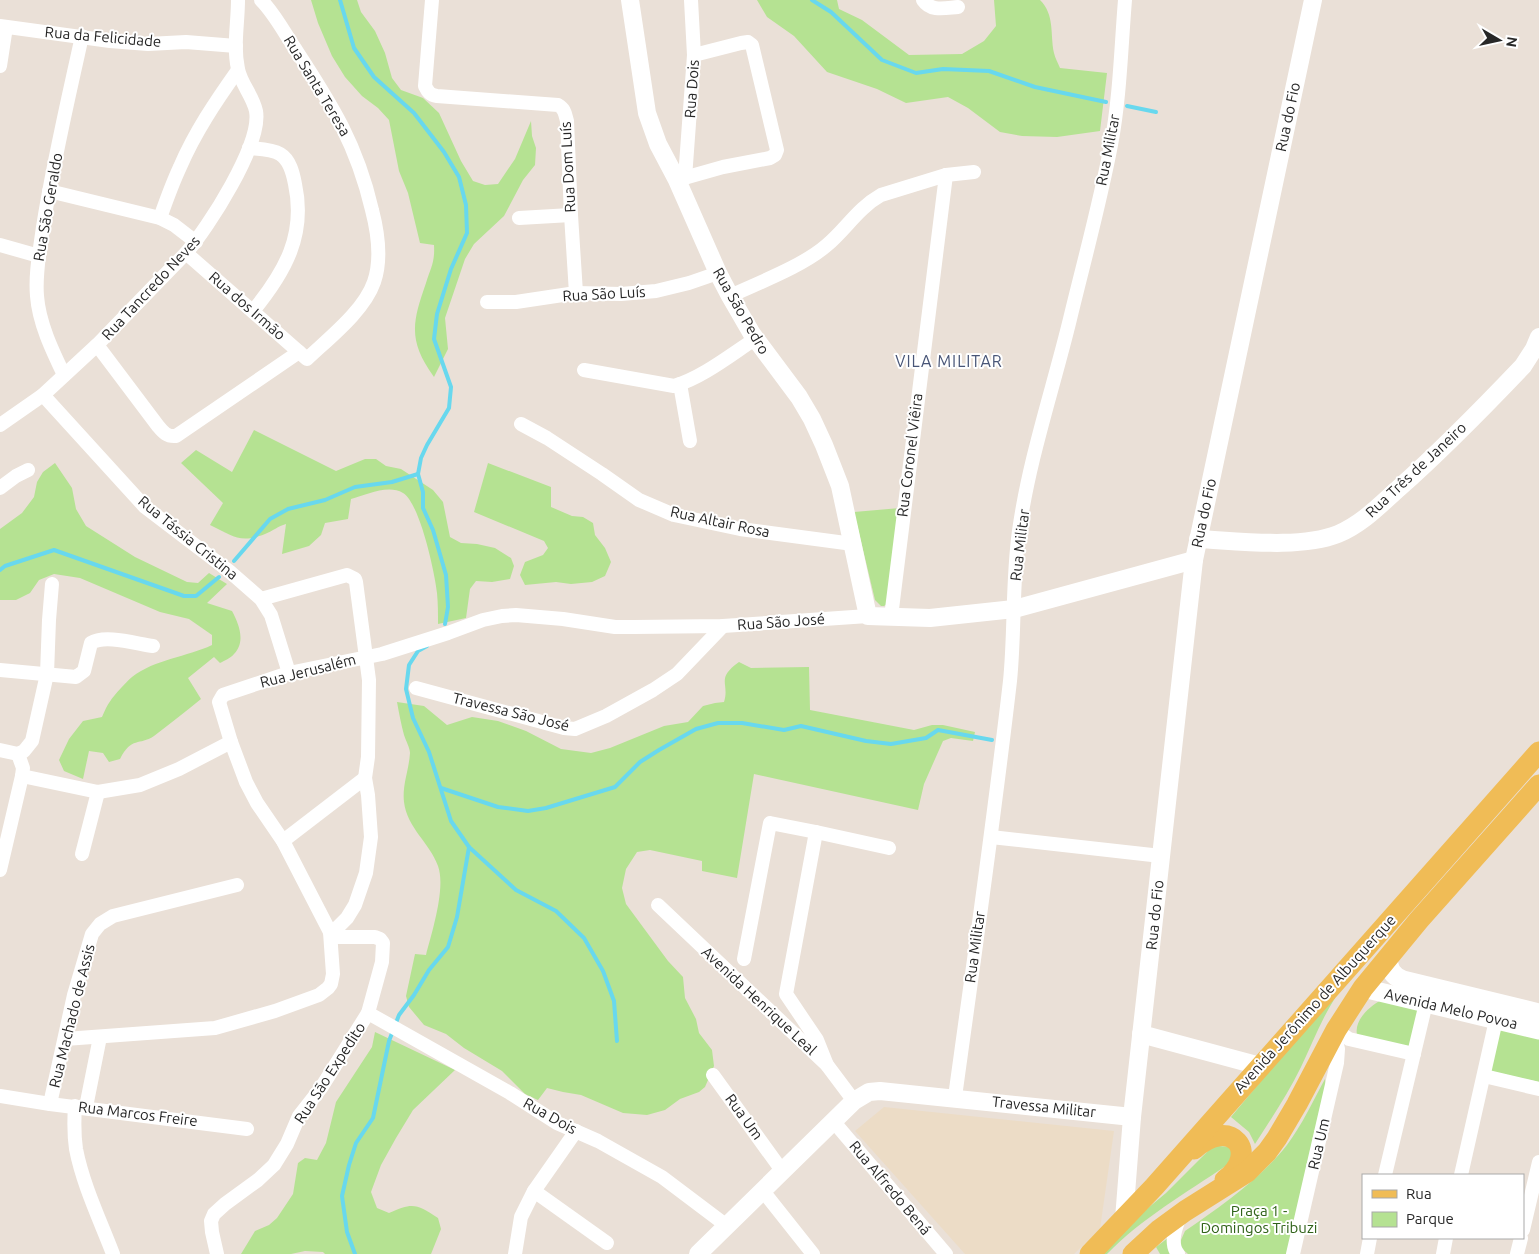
<svg xmlns="http://www.w3.org/2000/svg" width="1539" height="1254" font-family="Ubuntu,sans-serif">
	<rect width="100%" height="100%" fill="#eae0d7"/>
	<polygon fill="#ecdcc6" points="884,1107 1114,1131 1100,1229 1074,1254 965,1254 855,1131"/>
	<g fill="#b5e292">
		<path d="M311,0H357L361,12L375,31L385,53L392,78L401,90L423,98L439,113L461,161L473,181L485,185L498,184L515,159L531,121L532,136L536,148L535,165L523,180L504,216L474,244L465,259L445,318L448,349L434,377C408,341 412,323 426,283C431,267 435,262 434,245L420,243L408,193L399,171L389,120L378,108L362,96L345,77L332,56L318,23Z"/>
		<path d="M757,0H837L839,9L862,20L909,55L962,54L984,41L996,26L994,0H1040C1055,15 1050,34 1054,53C1055,58 1058,63 1060,68L1107,73L1100,131L1057,137L1022,136L1000,132L968,108L948,97L906,103L877,89L827,72L794,36L767,17Z"/>
		<path d="M254,430L336,471L365,459H376L386,466L401,469L433,490L443,502L450,537L461,543L477,544L495,548L511,558L514,566L510,579L492,582L476,581L470,589L466,618L438,624C438,614 438,603 437,593C435,574 420,503 403,493C388,484 366,495 351,499L348,519L325,523L321,535L309,546L282,554L286,524C278,526 273,531 265,534C240,544 233,536 210,525L223,503L181,463L196,450L232,472Z"/>
		<path d="M55,463L72,488L76,509L86,526L135,557L187,582L198,583L209,573L227,584L207,603L232,611C239,624 246,642 234,654C231,658 224,661 220,663L214,657L188,678L201,699C186,711 170,724 154,736C139,746 132,736 120,759L109,762L103,753L89,751L83,779L64,771L59,760L69,739L83,721L102,717C108,703 111,699 121,688C125,684 128,680 132,677C155,659 187,657 212,645V635L189,619L160,612L80,578L54,574L39,580L30,593L16,600H0V529L22,513L34,497L37,482L43,472Z"/>
		<polygon points="488,463 551,487 551,507 572,516 583,517 593,523 595,535 605,548 611,562 605,576 592,582 571,584 556,582 525,585 520,575 525,562 543,555 548,548 544,541 474,512"/>
		<polygon points="900,508 887,604 884,606 881,606 875,600 854,512"/>
		<path d="M739,662L751,668L809,667L810,710L914,730L932,725H943L975,732L973,741L951,738L943,741L924,784L918,810L754,774L737,878L702,871V861L650,850L637,852L626,869L622,888L626,904L668,961L683,977L685,998L696,1019L699,1033L712,1050L714,1066L705,1087L699,1092L680,1099L665,1110L647,1115L623,1113L581,1095L563,1092L547,1088L538,1100L525,1094L502,1071L464,1048L446,1034L424,1025L409,1007L406,996L415,954L426,955C432,932 446,888 438,866C430,843 407,828 404,802C402,785 409,770 410,753C410,748 406,741 404,735C401,724 399,713 397,702L424,706L447,725L472,717L498,721L526,731L561,749L591,753L610,748L664,726L688,722L703,706L715,703L724,702C730,683 715,679 739,662Z"/>
		<path d="M1334,993L1335,998C1321,1020 1312,1044 1301,1067C1288,1094 1271,1119 1255,1144L1249,1132L1231,1117Z"/>
		<path d="M1381,1000L1421,1006L1411,1047L1357,1035C1354,1020 1369,1007 1381,1000Z"/>
		<polygon points="1498,1029 1539,1038 1539,1082 1489,1071"/>
		<path d="M375,1032L455,1070L413,1110L396,1138L381,1165L371,1192L377,1208L389,1213C413,1202 417,1204 438,1218L441,1229L431,1254H325L323,1252L305,1251L291,1254H241L255,1231L269,1225L277,1218L293,1194L298,1163L305,1158L317,1160L326,1143L336,1102L372,1047Z"/>
		<path d="M1325,1079L1326,1088L1287,1254H1188L1180,1247L1181,1240L1185,1231C1220,1207 1260,1179 1287,1145C1302,1125 1313,1101 1325,1079Z"/>
		<path d="M1219,1146L1230,1147L1232,1155L1227,1165C1186,1193 1142,1218 1107,1254H1102L1136,1218L1166,1193L1208,1151L1213,1147Z"/>
		<polygon points="1172,1235 1175,1254 1160,1254 1156,1247"/>
	</g>
	<g fill="none" stroke-linecap="round" stroke-linejoin="round">
		<g stroke="#68d8ee" stroke-width="4">
			<polyline points="340,0 354,48 374,77 414,113 444,152 459,177 466,205 467,233 451,269 437,314 434,339 451,387 449,408 427,445 421,458 418,474 423,492 423,508 433,530 446,575 448,607 445,624"/>
			<polyline points="812,0 831,12 882,60 916,73 943,69 989,71 1035,87 1106,102"/>
			<polyline points="1127,106 1156,112"/>
			<polyline points="234,561 270,519 288,509 325,500 355,487 392,482 418,474"/>
			<polyline points="0,570 5,566 54,550 184,596 196,596 219,577"/>
			<polyline points="427,646 418,651 409,665 406,689 413,718 429,752 451,821 469,847 516,890 556,911 584,938 603,971 614,1001 617,1041"/>
			<polyline points="441,788 498,807 528,811 546,808 615,787 640,762 659,750 696,729 718,723 742,723 784,730 801,726 866,741 891,744 926,738 938,730 992,740"/>
			<polyline points="355,1254 347,1232 342,1196 349,1165 356,1143 373,1118 389,1041 399,1015 414,995 429,970 448,947 457,917 469,847"/>
		</g>
		<g stroke="#fff" stroke-width="14">
			<path d="M432,0L425,86C428,92 430,95 437,96L558,105C565,109 565,114 567,121L571,215L576,293"/>
			<path d="M923,0C931,12 945,8 958,7"/>
			<polyline points="0,26 110,41 148,44 186,42 236,46"/>
			<polyline points="0,66 6,27"/>
			<path d="M249,148C258,149 272,149 280,154C290,160 293,173 295,184C306,235 285,272 253,311"/>
			<polyline points="685,178 694,55 691,0"/>
			<polyline points="677,180 723,167 770,158 775,155 777,150 752,45 748,42 741,43 694,55"/>
			<polyline points="49,191 160,218 174,225 196,242"/>
			<path d="M160,218C166,201 172,184 180,167C195,132 216,101 238,70"/>
			<polyline points="519,218 571,215"/>
			<polyline points="0,245 39,256"/>
			<path d="M186,253L307,359C329,338 364,311 374,282C382,259 378,233 372,210C357,145 332,105 296,50C285,34 275,14 261,0"/>
			<path d="M730,296C760,282 803,266 827,245C846,229 858,208 881,195L946,175L974,172"/>
			<polyline points="487,302 516,302 576,293 621,294 656,291 689,283 718,273"/>
			<path d="M97,345L158,426C163,432 167,437 176,436L299,352"/>
			<path d="M584,370L674,386C703,377 729,356 755,339"/>
			<path d="M64,375C52,350 39,323 37,296C35,273 40,250 43,227C53,163 68,100 82,36"/>
			<polyline points="680,384 690,441"/>
			<polyline points="43,395 145,507 229,571 261,599 271,615 289,673"/>
			<polyline points="521,424 547,438 602,474 639,500 674,515 740,529 853,544"/>
			<path d="M0,425L43,395L97,345L186,253C208,228 262,144 256,111C253,96 241,84 238,69C233,46 238,23 238,0"/>
			<polyline points="0,488 16,476 28,470"/>
			<polyline points="261,599 347,575 355,579 356,582 369,680 368,757 365,778 368,795 371,837 366,873 355,905 347,918 337,928 330,932"/>
			<polyline points="891,617 946,175"/>
			<path d="M0,670L76,677L84,671L91,643C105,634 137,644 153,646"/>
			<polyline points="416,688 564,728 575,729 606,716 653,690 677,674 723,626"/>
			<polyline points="0,750 18,754"/>
			<polyline points="18,754 24,751 32,741 47,674 49,620 52,584"/>
			<polyline points="22,776 98,792 140,785 179,769 231,742"/>
			<polyline points="816,832 889,848"/>
			<polyline points="991,837 1161,856"/>
			<polyline points="283,841 365,778"/>
			<polyline points="82,854 98,792"/>
			<polyline points="0,870 22,776 23,768 18,754"/>
			<polyline points="658,905 827,1065 854,1101"/>
			<polyline points="744,959 770,823 816,832 786,994 817,1040 827,1065"/>
			<polyline points="368,1013 510,1093 557,1123 598,1141 662,1177 727,1226"/>
			<polyline points="1336,1030 1349,1039 1414,1054"/>
			<polyline points="65,1039 215,1028 275,1011 319,995 328,988 331,984 333,974 330,932 283,841 257,803 246,782 231,742 219,702 223,695 289,673 382,654 448,633 483,620 502,616 516,615 563,619 615,627 634,627 723,626 868,616"/>
			<polyline points="713,1075 783,1172"/>
			<polyline points="1484,1076 1539,1089"/>
			<polyline points="0,1096 50,1104 247,1129"/>
			<path d="M955,1097C974,959 994,820 1010,681C1015,631 1012,581 1019,531C1029,459 1053,389 1070,319C1084,261 1100,203 1111,145C1120,97 1121,48 1125,0"/>
			<polyline points="50,1104 74,995 92,934 100,924 113,916 237,885"/>
			<path d="M75,1106C74,1121 74,1135 76,1149C83,1185 100,1220 113,1254"/>
			<polyline points="86,1107 100,1037"/>
			<polyline points="834,1122 946,1254"/>
			<polyline points="1385,1175 1426,1003"/>
			<polyline points="1461,1175 1496,1020"/>
			<polyline points="534,1191 607,1243"/>
			<polyline points="763,1191 813,1254"/>
			<polyline points="1523,1230 1539,1162"/>
			<polyline points="217,1254 212,1232 211,1221 214,1214 225,1204 258,1180 274,1165 287,1144 299,1116 321,1088 368,1013 382,962 383,943 380,939 375,937 331,937"/>
			<polyline points="515,1254 521,1217 534,1191 576,1131"/>
			<path d="M1178,1254C1169,1243 1176,1226 1181,1214"/>
			<polyline points="1293,1254 1337,1063 1338,1049 1334,1033"/>
			<polyline points="1367,1254 1370,1238"/>
			<polyline points="1443,1254 1446,1238"/>
			<polyline points="1517,1254 1521,1238"/>
		</g>
		<g stroke="#fff" stroke-width="18">
			<polyline points="630,0 647,113 658,144 677,180 718,273 730,296 752,334 799,397 812,419 824,445 840,486 868,616 930,618 1014,609 1194,560"/>
			<path d="M1198,539C1239,541 1300,549 1338,534C1362,524 1380,505 1399,488C1442,450 1483,408 1523,366L1534,349L1539,337"/>
			<polyline points="1141,1034 1260,1066"/>
			<polyline points="1124,1219 1132,1117 1194,560 1313,0"/>
			<polyline points="698,1254 854,1101 869,1092 880,1091 1132,1117"/>
		</g>
		<g stroke="#fff" stroke-width="19">
			<path d="M1388,958C1389,969 1392,976 1403,980L1539,1013"/>
			<polyline points="1363,988 1539,1030"/>
		</g>
		<g stroke="#f0bc56" stroke-width="21">
			<path d="M1194,1149C1231,1115 1261,1153 1225,1180"/>
			<polyline points="1090,1254 1154,1187 1539,752"/>
			<polyline points="1133,1254 1159,1230 1185,1211 1247,1172 1267,1152 1277,1138 1297,1104 1336,1030 1363,988 1419,920 1539,785"/>
		</g>
	</g>
	<g text-anchor="middle" stroke-width="4" stroke-linejoin="round" paint-order="stroke">
		<g font-size="15" fill="#272727" stroke="#fff">
			<text transform="translate(103 37) rotate(5)" y="5">Rua da Felicidade</text>
			<text transform="translate(317 86) rotate(59)" y="5">Rua Santa Teresa</text>
			<text transform="translate(692 89) rotate(-86)" y="5">Rua Dois</text>
			<text transform="translate(1288 117) rotate(-78)" y="5">Rua do Fio</text>
			<text transform="translate(1108 150) rotate(-79)" y="5">Rua Militar</text>
			<text transform="translate(568 167) rotate(-93)" y="5">Rua Dom Luís</text>
			<text transform="translate(48 207) rotate(-80)" y="5">Rua São Geraldo</text>
			<text transform="translate(151 288) rotate(-47)" y="5">Rua Tancredo Neves</text>
			<text transform="translate(604 294) rotate(-3)" y="5">Rua São Luís</text>
			<text transform="translate(247 306) rotate(41)" y="5">Rua dos Irmão</text>
			<text transform="translate(741 311) rotate(60)" y="5">Rua São Pedro</text>
			<text transform="translate(910 455) rotate(-83)" y="5">Rua Coronel Viêira</text>
			<text transform="translate(1416 470) rotate(-43)" y="5">Rua Três de Janeiro</text>
			<text transform="translate(1204 513) rotate(-78)" y="5">Rua do Fio</text>
			<text transform="translate(720 522) rotate(12)" y="5">Rua Altair Rosa</text>
			<text transform="translate(188 538) rotate(39)" y="5">Rua Tássia Cristina</text>
			<text transform="translate(1020 545) rotate(-83)" y="5">Rua Militar</text>
			<text transform="translate(781 622) rotate(-4)" y="5">Rua São José</text>
			<text transform="translate(308 671) rotate(-14)" y="5">Rua Jerusalém</text>
			<text transform="translate(511 712) rotate(14)" y="5">Travessa São José</text>
			<text transform="translate(1155 915) rotate(-84)" y="5">Rua do Fio</text>
			<text transform="translate(975 947) rotate(-82)" y="5">Rua Militar</text>
			<text transform="translate(759 1001) rotate(43)" y="5">Avenida Henrique Leal</text>
			<text transform="translate(1315 1004) rotate(-48)" y="5">Avenida Jerônimo de Albuquerque</text>
			<text transform="translate(1451 1009) rotate(13)" y="5">Avenida Melo Povoa</text>
			<text transform="translate(72 1016) rotate(-76)" y="5">Rua Machado de Assis</text>
			<text transform="translate(330 1073) rotate(-57)" y="5">Rua São Expedito</text>
			<text transform="translate(1044 1107) rotate(6)" y="5">Travessa Militar</text>
			<text transform="translate(138 1114) rotate(7)" y="5">Rua Marcos Freire</text>
			<text transform="translate(550 1116) rotate(29)" y="5">Rua Dois</text>
			<text transform="translate(744 1117) rotate(54)" y="5">Rua Um</text>
			<text transform="translate(1319 1144) rotate(-77)" y="5">Rua Um</text>
			<text transform="translate(890 1188) rotate(50)" y="5">Rua Alfredo Bená</text>
		</g>
		<g font-size="15" fill="#2f6218" stroke="#fff">
			<text x="1259" y="1216">Praça 1 -<tspan x="1259" dy="17">Domingos Tribuzi</tspan></text>
		</g>
		<g font-size="16" letter-spacing="1" fill="#485577" stroke="#fff">
			<text x="949" y="367">VILA MILITAR</text>
		</g>
	</g>
	<rect x="1362" y="1174" width="162" height="65" fill="#ffffff" stroke="#a9a9a9"/>
	<rect x="1372" y="1190" width="25" height="8" fill="#f0bc56" stroke="#a9a9a9"/>
	<text x="1406" y="1199" font-size="15" fill="#272727">Rua</text>
	<rect x="1372" y="1212" width="25" height="15" fill="#b5e292" stroke="#a9a9a9"/>
	<text x="1406" y="1224" font-size="15" fill="#272727">Parque</text>
	<g transform="translate(1499 40) rotate(99)" stroke="#ffffff" stroke-width="4" paint-order="stroke">
	<path d="M0-4L9 19L0 12L-9 19Z" fill="#272727"/>
	<text y="-8" font-size="14" font-weight="bold" text-anchor="middle" fill="#272727">N</text>
	</g>
</svg>
